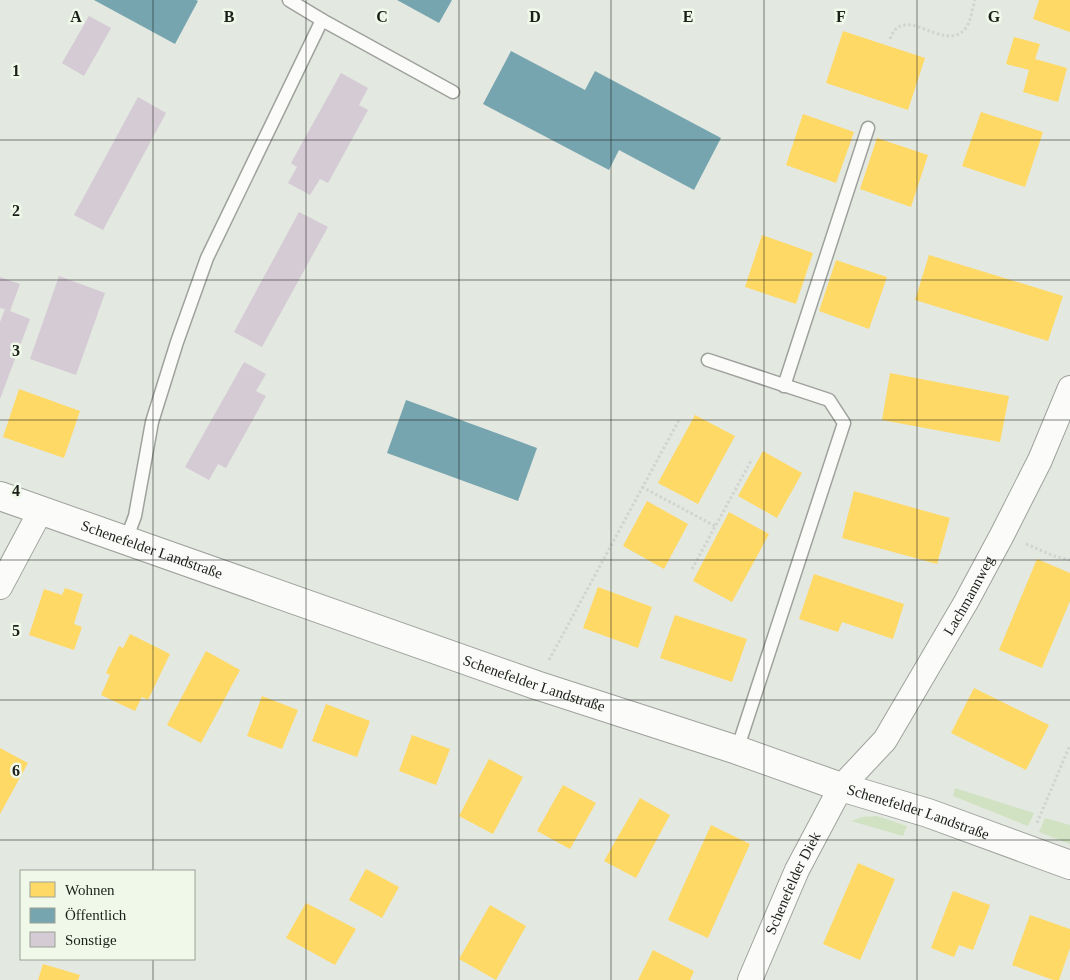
<svg xmlns="http://www.w3.org/2000/svg" width="1070" height="980" font-family="Georgia,serif">
	<rect width="100%" height="100%" fill="#e3e8e0"/>
	<g fill="#d1e2c3">
		<polygon points="955,788 1034,813 1028,826 953,796"/>
		<polygon points="877,816 907,826 903,836 851,821 862,817"/>
		<polygon points="1045,818 1070,825 1070,844 1039,832"/>
	</g>
	<g fill="#ffd966">
		<polygon points="1039,0 1070,0 1070,32 1033,19"/>
		<polygon points="843,31 925,58 908,110 826,83"/>
		<polygon points="1014,37 1040,44 1035,59 1067,68 1058,102 1023,92 1029,70 1006,64"/>
		<polygon points="981,112 1043,132 1025,187 962,166"/>
		<polygon points="803,114 854,132 836,183 786,165"/>
		<polygon points="877,138 928,155 911,207 860,189"/>
		<polygon points="762,235 813,253 796,304 745,287"/>
		<polygon points="929,255 1063,296 1048,341 915,300"/>
		<polygon points="836,260 887,277 869,329 819,311"/>
		<polygon points="890,373 1009,396 1000,442 882,420"/>
		<polygon points="19,389 80,411 64,458 3,437"/>
		<polygon points="695,415 735,436 698,504 658,483"/>
		<polygon points="763,451 802,473 777,518 738,496"/>
		<polygon points="854,491 950,518 937,564 842,538"/>
		<polygon points="647,501 688,524 664,569 623,546"/>
		<polygon points="729,512 769,534 732,602 693,581"/>
		<polygon points="1037,559 1070,573 1070,601 1042,668 999,650"/>
		<polygon points="814,574 904,604 893,639 842,622 838,632 799,619"/>
		<polygon points="598,587 652,607 638,648 583,628"/>
		<polygon points="65,588 83,594 74,624 82,627 74,650 29,635 44,589 62,595"/>
		<polygon points="675,615 747,639 732,682 660,658"/>
		<polygon points="130,634 170,654 148,700 142,697 135,711 101,695 110,675 106,673 119,646 123,648"/>
		<polygon points="206,651 240,670 201,743 167,725"/>
		<polygon points="974,688 1049,725 1026,770 951,733"/>
		<polygon points="262,696 298,710 282,749 247,736"/>
		<polygon points="326,704 370,721 357,757 312,741"/>
		<polygon points="412,735 450,749 436,785 399,771"/>
		<polygon points="0,748 28,763 0,814"/>
		<polygon points="489,759 523,777 493,834 459,816"/>
		<polygon points="563,785 596,803 570,849 537,831"/>
		<polygon points="640,798 670,815 636,878 604,861"/>
		<polygon points="711,825 750,844 708,938 668,920"/>
		<polygon points="858,863 895,879 860,960 823,944"/>
		<polygon points="366,869 399,887 382,918 349,900"/>
		<polygon points="953,891 990,905 973,950 959,945 954,957 931,948"/>
		<polygon points="306,903 356,929 335,965 286,938"/>
		<polygon points="490,905 526,926 496,980 459,959"/>
		<polygon points="1030,915 1070,929 1070,948 1059,980 1053,980 1012,965"/>
		<polygon points="653,950 694,971 690,980 638,980"/>
		<polygon points="43,964 80,975 78,980 38,980"/>
	</g>
	<g fill="#76a5af">
		<polygon points="94,0 196,0 198,1 175,44"/>
		<polygon points="397,0 452,0 439,23"/>
		<polygon points="511,51 585,90 595,71 721,138 694,190 619,150 609,170 483,104"/>
		<polygon points="406,400 537,448 518,501 387,453"/>
	</g>
	<g fill="#d4cbd4">
		<polygon points="89,16 111,28 84,76 62,63"/>
		<polygon points="341,73 368,88 359,105 368,110 328,183 320,179 310,195 288,183 297,167 291,163"/>
		<polygon points="138,97 166,113 103,230 74,215"/>
		<polygon points="299,212 328,227 262,347 234,332"/>
		<polygon points="59,276 105,293 76,375 30,359"/>
		<polygon points="0,277 20,284 10,311 30,319 0,399 0,322 5,309 0,308"/>
		<polygon points="244,362 266,374 256,391 266,396 226,468 218,464 209,480 185,467"/>
	</g>
	<g fill="none" stroke-linecap="round" stroke-linejoin="round">
		<defs>
			<g id="service">
				<polyline points="322,20 453,92"/>
				<polyline points="708,360 829,400 844,423 737,750"/>
				<polyline points="784,386 868,128"/>
				<polyline points="126,540 135,516 152,422 177,342 207,258 322,20 289,0"/>
			</g>
			<g id="minor">
				<polyline points="0,587 41,510"/>
				<path id="s1" d="M750,980L797,870L841,787L885,740L966,602L1002,535L1040,460L1070,388"/>
			</g>
			<g id="tertiary">
				<path id="s2" d="M0,496L536,685L737,750L841,787L928,813L1070,865"/>
			</g>
		</defs>
		<use href="#service" stroke="#9fa29c" stroke-width="15"/>
		<use href="#minor" stroke="#9fa29c" stroke-width="26"/>
		<use href="#tertiary" stroke="#9fa29c" stroke-width="30"/>
		<g stroke="#d3d4d2" stroke-width="3" stroke-dasharray="2.5 2.5" stroke-linecap="butt">
			<path d="M890,39C904,1 944,54 965,29C971,22 972,9 975,0"/>
			<polyline points="642,487 715,526"/>
			<polyline points="1026,544 1054,556 1070,560"/>
			<polyline points="692,569 752,459"/>
			<polyline points="549,660 679,420"/>
			<polyline points="1037,823 1070,745"/>
		</g>
		<use href="#service" stroke="#fbfcfa" stroke-width="12"/>
		<use href="#minor" stroke="#fbfcfa" stroke-width="24"/>
		<use href="#tertiary" stroke="#fbfcfa" stroke-width="28"/>
	</g>
	<path fill="none" stroke="#1c1f19" stroke-width="1" stroke-opacity="0.55" d="M153,0V871M306,0V980M459,0V980M611,0V980M764,0V980M917,0V980M0,140H1070M0,280H1070M0,420H1070M0,560H1070M0,700H1070M0,840H1070M153,959V980"/>
	<g text-anchor="middle" stroke-width="5" stroke-linejoin="round" paint-order="stroke">
		<g font-size="15" fill="#1c1f19" stroke="#f0f9e9">
			<text dy="5" stroke="none"><textPath href="#s2" startOffset="161">Schenefelder Landstraße</textPath></text>
			<text dy="5" stroke="none"><textPath href="#s1" startOffset="445">Lachmannweg</textPath></text>
			<text dy="5" stroke="none"><textPath href="#s2" startOffset="566">Schenefelder Landstraße</textPath></text>
			<text dy="5" stroke="none"><textPath href="#s2" startOffset="971">Schenefelder Landstraße</textPath></text>
			<text dy="5" stroke="none"><textPath href="#s1" startOffset="106">Schenefelder Diek</textPath></text>
		</g>
	</g>
	<g font-size="16" text-anchor="middle" font-weight="bold" fill="#1c1f19" stroke="#f0f9e9" stroke-width="5" stroke-linejoin="round" paint-order="stroke">
		<text x="76" y="22">A</text>
		<text x="229" y="22">B</text>
		<text x="382" y="22">C</text>
		<text x="535" y="22">D</text>
		<text x="688" y="22">E</text>
		<text x="841" y="22">F</text>
		<text x="994" y="22">G</text>
		<text x="16" y="76">1</text>
		<text x="16" y="216">2</text>
		<text x="16" y="356">3</text>
		<text x="16" y="496">4</text>
		<text x="16" y="636">5</text>
		<text x="16" y="776">6</text>
	</g>
	<rect x="20" y="870" width="175" height="90" fill="#f0f9e9" stroke="#9ba296"/>
	<rect x="30" y="882" width="25" height="15" fill="#ffd966" stroke="#9ba296"/>
	<text x="65" y="895" font-size="15" fill="#1c1f19">Wohnen</text>
	<rect x="30" y="908" width="25" height="15" fill="#76a5af" stroke="#9ba296"/>
	<text x="65" y="920" font-size="15" fill="#1c1f19">Öffentlich</text>
	<rect x="30" y="932" width="25" height="15" fill="#d4cbd4" stroke="#9ba296"/>
	<text x="65" y="945" font-size="15" fill="#1c1f19">Sonstige</text>
</svg>
